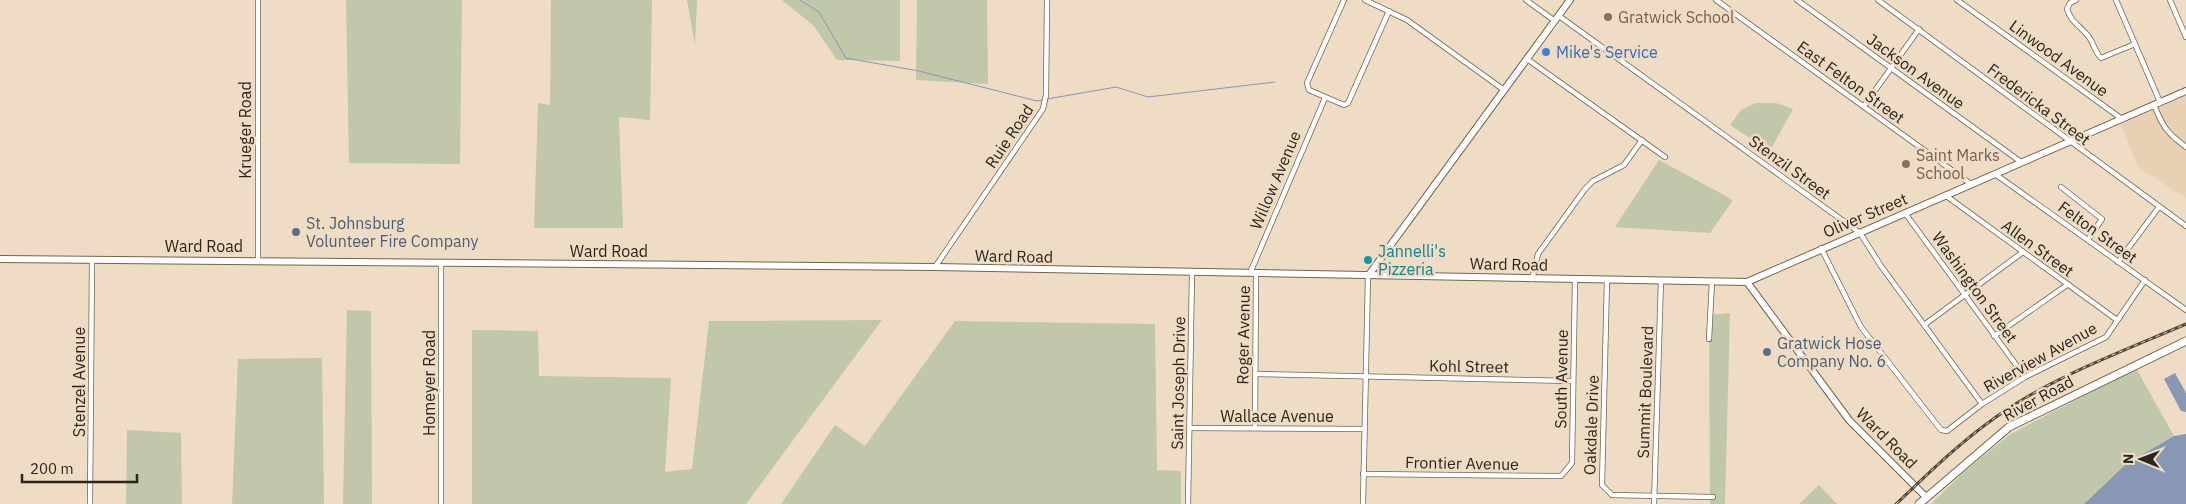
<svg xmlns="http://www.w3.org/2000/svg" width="2186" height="504" font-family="'IBM Plex Sans',sans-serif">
	<rect width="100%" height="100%" fill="#eedcc4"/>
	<polygon fill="#e7d0b3" points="2186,96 2186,198 2138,167 2121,124"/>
	<g fill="#c1c7ab">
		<polygon points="346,0 462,0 460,164 349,163"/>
		<polygon points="551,0 652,0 650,120 619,117 623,228 534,228 538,103 550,105"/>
		<polygon points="687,0 697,0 695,45"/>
		<polygon points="782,0 900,0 900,61 837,60 814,26"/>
		<polygon points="917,0 987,0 988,84 916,80"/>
		<polygon points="1756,103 1776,103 1793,109 1772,147 1765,148 1730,125 1741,110"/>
		<polygon points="1659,160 1733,200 1710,233 1615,227"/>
		<polygon points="347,310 371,311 372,504 343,504"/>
		<polygon points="1730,313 1725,504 1710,504 1709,315"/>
		<polygon points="882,320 746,504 472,504 472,330 538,331 539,376 671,378 665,472 692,469 709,321"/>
		<polygon points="955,321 1155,324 1157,470 1181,471 1181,504 781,504 835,425 865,446"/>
		<polygon points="322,358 324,504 232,504 238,359"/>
		<polygon points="2136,368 2174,436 2126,464 2084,504 1931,504 1964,472 2009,435"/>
		<polygon points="127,430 181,433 182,504 126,504"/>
		<polygon points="1819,485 1837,504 1799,504"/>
	</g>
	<g fill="#8797b4">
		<polygon points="2175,373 2186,393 2186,412 2181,411 2164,379"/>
		<polygon points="2186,434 2186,504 2084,504 2126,464 2174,436"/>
	</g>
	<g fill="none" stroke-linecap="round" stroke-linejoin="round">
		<g stroke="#8797b4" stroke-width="1">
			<polyline points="800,0 819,12 846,58 919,71 1037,101 1043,100"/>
			<polyline points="1047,99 1116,87 1148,97 1275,82"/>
		</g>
		<defs>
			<g id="street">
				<polyline points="258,0 258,260"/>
				<polyline points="1344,0 1307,83 1309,90 1344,105 1348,103 1389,11"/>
				<polyline points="1365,0 1407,20 1504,90"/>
				<polyline points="1526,0 1555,21"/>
				<polyline points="1716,0 1971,184"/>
				<polyline points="1797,0 2021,162"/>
				<polyline points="1878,0 2186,226"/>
				<polyline points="1957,0 2122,119"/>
				<path d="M2076,0L2070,3L2067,9C2072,24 2080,25 2089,37C2094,44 2095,52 2101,58L2135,44"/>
				<polyline points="2116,0 2160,102"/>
				<polyline points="2170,0 2186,37"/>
				<polyline points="1559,16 1860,233 1881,266 1982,404"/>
				<polyline points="1527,59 1665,157"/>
				<path d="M2154,105C2163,127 2167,133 2186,147"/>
				<polyline points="1864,106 1919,29"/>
				<polyline points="1995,174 2186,310"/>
				<polyline points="2061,187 2102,219 2088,240"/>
				<polyline points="1945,195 2117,320"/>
				<polyline points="1905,213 2025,377"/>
				<polyline points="1821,248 1861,327 1941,430 1947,431 1982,404 2025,377 2106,337 2145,280"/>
				<polyline points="2118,262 2159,207"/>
				<polyline points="935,267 1043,109 1046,95 1047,0"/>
				<polyline points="1250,273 1325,98"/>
				<polyline points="1532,279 1538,254 1585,189 1593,181 1624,165 1642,140"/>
				<polyline points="1607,279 1602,485 1612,495 1713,497"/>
				<polyline points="1924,325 2023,252"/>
				<polyline points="1994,336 2067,285"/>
				<polyline points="1709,339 1712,281"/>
				<polyline points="1256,374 1573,381"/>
				<polyline points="1255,427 1256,273"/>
				<polyline points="1190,428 1364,429"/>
				<polyline points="1363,474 1561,476 1572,463 1575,279"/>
				<polyline points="90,504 92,259"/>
				<polyline points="441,504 441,263"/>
				<polyline points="1188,504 1192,273"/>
				<polyline points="1363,504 1368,276"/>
				<polyline points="1654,504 1661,280"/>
			</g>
			<g id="secondary">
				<polyline points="0,259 935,267 1747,282 2186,91"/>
				<polyline points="1368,276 1570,0"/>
				<polyline points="1747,282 1849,420 1926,497"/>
			</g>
			<polyline id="primary" points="1919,504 2009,427 2186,341"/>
		</defs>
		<use href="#street" stroke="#72634e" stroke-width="6"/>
		<use href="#secondary" stroke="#72634e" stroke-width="8"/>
		<use href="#primary" stroke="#72634e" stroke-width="9"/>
		<use href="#street" stroke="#fff" stroke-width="4.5"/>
		<use href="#secondary" stroke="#fff" stroke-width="6"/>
		<use href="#primary" stroke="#fff" stroke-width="7"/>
		<defs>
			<path id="rail" d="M1896,504C1928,474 1959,443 1996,417C2054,376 2121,352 2186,324"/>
		</defs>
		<use href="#rail" stroke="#50483c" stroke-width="3"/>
		<use href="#rail" stroke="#eedcc4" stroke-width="1" stroke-dasharray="4" stroke-linecap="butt"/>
	</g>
	<g fill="#8d6e63" stroke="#eedcc4" stroke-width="2">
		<circle cx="1608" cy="17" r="5"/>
		<circle cx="1906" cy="164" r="5"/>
	</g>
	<circle fill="#3f7fe0" stroke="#eedcc4" stroke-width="2" cx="1546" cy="52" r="5"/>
	<g fill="#5c6f8a" stroke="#eedcc4" stroke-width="2">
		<circle cx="296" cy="232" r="5"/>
		<circle cx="1767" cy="352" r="5"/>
	</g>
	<circle fill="#0f9aa8" stroke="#eedcc4" stroke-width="2" cx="1368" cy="260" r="5"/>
	<g text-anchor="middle" stroke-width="5" stroke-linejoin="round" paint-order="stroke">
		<g font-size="16" fill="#785e54" stroke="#eedcc4" text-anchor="start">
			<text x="1618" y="23">Gratwick School</text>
			<text x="1916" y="161">Saint Marks<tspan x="1916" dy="18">School</tspan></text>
		</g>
		<g font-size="16" fill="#366cbe" stroke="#eedcc4" text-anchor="start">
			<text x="1556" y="58">Mike's Service</text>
		</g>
		<g font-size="16" fill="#2b251c" stroke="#eedcc4">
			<text transform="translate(2059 58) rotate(36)" y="6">Linwood Avenue</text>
			<text transform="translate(1916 71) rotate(36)" y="6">Jackson Avenue</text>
			<text transform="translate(1851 82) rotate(36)" y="6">East Felton Street</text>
			<text transform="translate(2039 104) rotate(37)" y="6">Fredericka Street</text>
			<text transform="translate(245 130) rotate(-90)" y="6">Krueger Road</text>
			<text transform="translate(1009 136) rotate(-56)" y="6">Ruie Road</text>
			<text transform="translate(1790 167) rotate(36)" y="6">Stenzil Street</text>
			<text transform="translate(1275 180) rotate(-67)" y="6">Willow Avenue</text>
			<text transform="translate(1865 215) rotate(-23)" y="6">Oliver Street</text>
			<text transform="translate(2098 232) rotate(36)" y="6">Felton Street</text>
			<text x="204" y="252">Ward Road</text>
			<text transform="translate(2038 248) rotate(36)" y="6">Allen Street</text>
			<text x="609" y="257">Ward Road</text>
			<text transform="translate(1014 256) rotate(1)" y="6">Ward Road</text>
			<text transform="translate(1509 264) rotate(1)" y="6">Ward Road</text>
			<text transform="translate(1975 287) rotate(54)" y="6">Washington Street</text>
			<text transform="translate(1243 335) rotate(-89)" y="6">Roger Avenue</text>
			<text transform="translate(2040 357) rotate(-29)" y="6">Riverview Avenue</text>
			<text transform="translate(1469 366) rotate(1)" y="6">Kohl Street</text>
			<text transform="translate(1561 379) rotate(-89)" y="6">South Avenue</text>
			<text transform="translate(79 382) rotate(-90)" y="6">Stenzel Avenue</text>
			<text transform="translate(429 383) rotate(-90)" y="6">Homeyer Road</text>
			<text transform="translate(1178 383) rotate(-89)" y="6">Saint Joseph Drive</text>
			<text transform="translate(1645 392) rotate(-88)" y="6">Summit Boulevard</text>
			<text transform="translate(2038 398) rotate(-28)" y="6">River Road</text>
			<text x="1277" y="422">Wallace Avenue</text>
			<text transform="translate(1591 425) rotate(-88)" y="6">Oakdale Drive</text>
			<text transform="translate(1887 438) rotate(45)" y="6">Ward Road</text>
			<text transform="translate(1462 463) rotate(1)" y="6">Frontier Avenue</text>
		</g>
		<g font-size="16" fill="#4e5e75" stroke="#eedcc4" text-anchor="start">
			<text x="306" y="229">St. Johnsburg<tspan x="306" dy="18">Volunteer Fire Company</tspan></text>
			<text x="1777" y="349">Gratwick Hose<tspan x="1777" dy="18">Company No. 6</tspan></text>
		</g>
		<g font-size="16" fill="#0d838f" stroke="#eedcc4" text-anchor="start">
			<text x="1378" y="257">Jannelli's<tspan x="1378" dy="18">Pizzeria</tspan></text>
		</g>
	</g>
	<g transform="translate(2141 459) rotate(271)" stroke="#eedcc4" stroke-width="4" paint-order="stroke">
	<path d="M0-4L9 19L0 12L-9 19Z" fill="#2b251c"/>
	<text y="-8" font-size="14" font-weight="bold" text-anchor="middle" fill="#2b251c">N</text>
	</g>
	<path d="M22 474v8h115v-8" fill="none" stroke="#2b251c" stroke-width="2.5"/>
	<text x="30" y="474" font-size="15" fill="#2b251c" stroke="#eedcc4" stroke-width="4" paint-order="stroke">200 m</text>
</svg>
